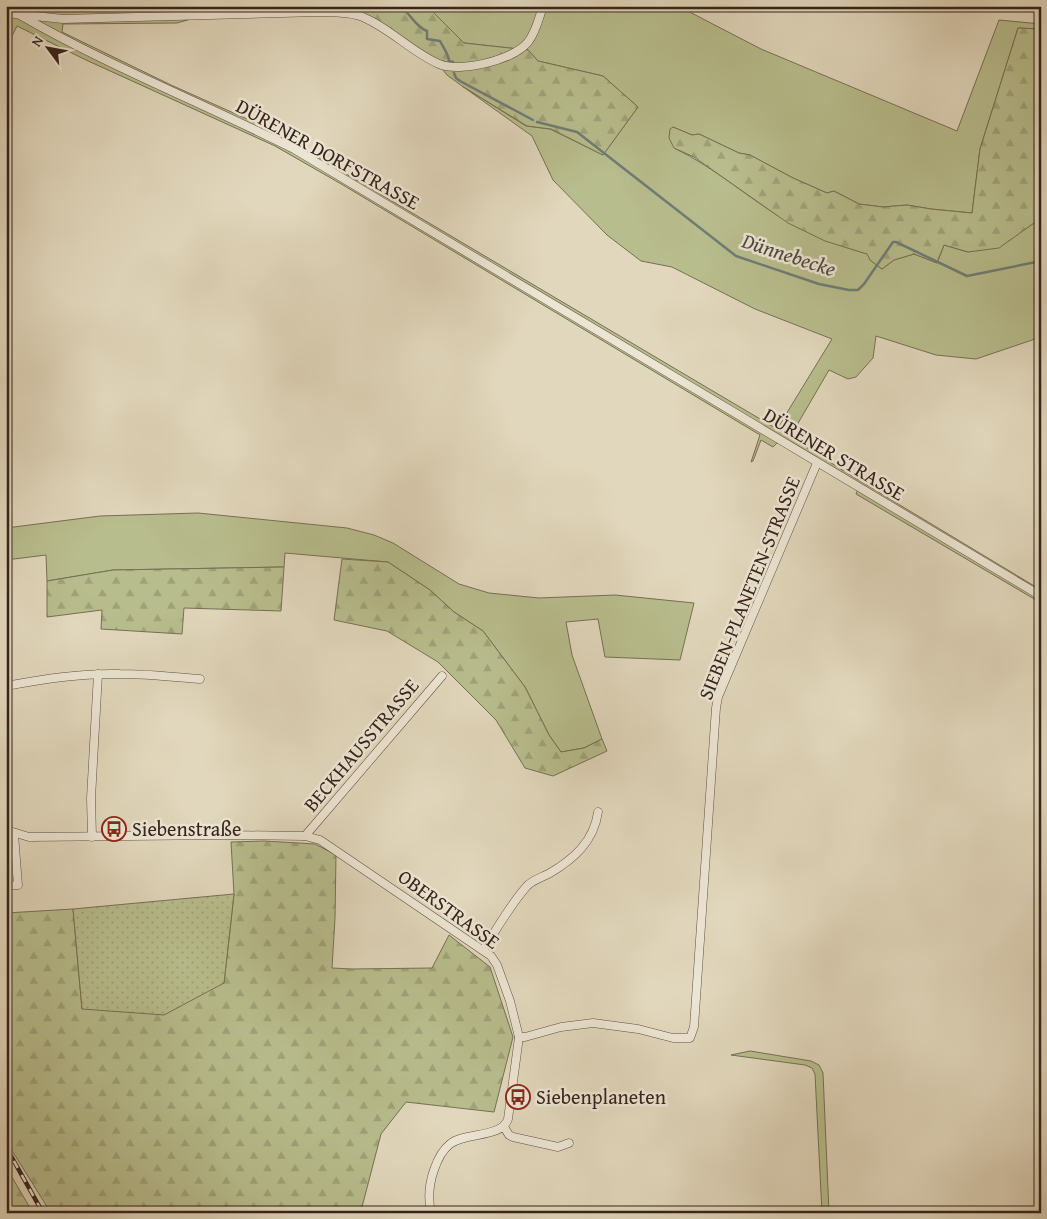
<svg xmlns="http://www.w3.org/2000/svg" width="1047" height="1219" font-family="'Gentium Book Plus',serif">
	<defs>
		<pattern id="forest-firs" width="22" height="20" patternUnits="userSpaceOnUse" patternTransform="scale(1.25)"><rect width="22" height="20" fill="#b8bd8d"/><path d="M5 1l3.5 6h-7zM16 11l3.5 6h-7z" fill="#9fa279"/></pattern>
		<pattern id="garden-dots" width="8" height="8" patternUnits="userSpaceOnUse" patternTransform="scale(1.25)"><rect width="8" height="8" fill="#b8bd8d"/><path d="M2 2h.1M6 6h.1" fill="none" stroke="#9fa279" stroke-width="1.8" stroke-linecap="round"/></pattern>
	</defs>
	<rect width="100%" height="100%" fill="#e1d7bc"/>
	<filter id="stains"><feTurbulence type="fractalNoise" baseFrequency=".004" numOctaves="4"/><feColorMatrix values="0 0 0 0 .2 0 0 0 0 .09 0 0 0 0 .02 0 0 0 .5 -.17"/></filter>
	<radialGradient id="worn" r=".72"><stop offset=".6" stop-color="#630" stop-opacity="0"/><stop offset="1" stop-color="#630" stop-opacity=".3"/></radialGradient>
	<g fill="#b8bd8d" stroke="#767054">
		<path d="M51,6L172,9L179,6H199L200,9L191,19L177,23L63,24L62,32L171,85L247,119L299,146L777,429L832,339L755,309L672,267L641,261L607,235L553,180L532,136L462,86L526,126L550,129L603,155L638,107L603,76L538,61L528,50L464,43L427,6H678L761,49L957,131L999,20L1041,24V29L1018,28L980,149L972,213L931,209L907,205L883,207L859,204L834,191L827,193L793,178L750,155L739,153L699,134L692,135L673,127L674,148C716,168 750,200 790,223C815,237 840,246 868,254L870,260L882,269L894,260L914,254L937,263L944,245L968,252L1025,229L1041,218V337L976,359L936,355L876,336L873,358L856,377L848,379L829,370L790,437L855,478L1041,590V603L856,494L860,484L793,443H777L773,447L761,440L753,461L751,462L760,435L343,185L275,146L86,60L17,26L6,48V8L45,13L54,8Z"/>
		<polygon points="198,513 347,528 374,535 393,543 459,584 489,593 539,598 615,595 694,603 680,660 605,657 598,619 566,622 572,655 602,739 584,748 561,752 549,735 525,687 483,631 454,612 430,590 388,562 285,553 284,567 113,570 47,581 46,555 6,560 6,528 100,516"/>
		<polygon points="750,1051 811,1061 819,1065 823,1073 829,1213 822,1213 815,1074 812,1068 805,1065 731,1055"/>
	</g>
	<g fill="url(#forest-firs)" stroke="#767054">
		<polygon points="6,6 51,6 55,8 46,13 6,8"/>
		<polygon points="356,6 427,6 464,43 528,50 538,61 603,76 638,107 603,155 551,129 527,126 462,86 447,75 434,59 360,12"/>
		<polygon points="1018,28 1041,29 1041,218 999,248 968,252 944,245 937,263 914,254 894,260 882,269 870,260 867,254 825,241 788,223 694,157 674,148 669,138 670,129 673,127 692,135 699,134 739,153 750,155 793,178 827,193 834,191 859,204 883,207 907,205 931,209 972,213 980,149"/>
		<polygon points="342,559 388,562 430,590 454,612 483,631 525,687 549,735 561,752 584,748 602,739 607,751 553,776 525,768 496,720 438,662 387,631 334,620"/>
		<polygon points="284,567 281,611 184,608 182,634 101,629 102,610 47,617 47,581 113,570"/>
		<polygon points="264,841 315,844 336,855 335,918 332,968 352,969 432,968 449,935 490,967 513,1037 494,1112 406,1102 381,1134 362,1207 345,1209 342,1213 51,1213 6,1141 6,913 73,909 82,1009 224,983 234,894 231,842"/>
		<polygon points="6,1167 33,1213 6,1213"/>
	</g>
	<polygon fill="url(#garden-dots)" stroke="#767054" points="234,894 224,983 164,1015 82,1009 73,909"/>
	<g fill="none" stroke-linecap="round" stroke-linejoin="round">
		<g stroke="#6e7d76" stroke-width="2.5">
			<path d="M399,6C410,12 415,27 427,31V39L440,41C444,49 448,53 449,61L453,62"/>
			<polyline points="454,73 456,78 460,81 533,120"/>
			<polyline points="537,122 577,132 736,256 819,284 849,290 858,290 864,284 893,242 896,242 967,276 1041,261"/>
		</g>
		<defs>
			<g id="street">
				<path d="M6,13L63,19L318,12C332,12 348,12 360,16C389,27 411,52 439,64C460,73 514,60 528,42C536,32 539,18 543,6"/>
				<path d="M20,15C108,66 203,103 294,149L1041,596"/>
				<path d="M6,686C44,679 82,673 120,674C147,674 174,677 200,679"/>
				<path d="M6,830L29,837L226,835L305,836L320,840L491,956L497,965L510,1001L519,1037L508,1119C502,1138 465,1132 450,1144C441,1151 437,1161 434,1170C429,1184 428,1199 431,1213"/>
				<polyline points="305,836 442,676"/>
				<polyline points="92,837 91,798 98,674"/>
				<polyline points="6,886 18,885 14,834"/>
				<path d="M483,950C497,929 510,905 527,886C532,880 543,877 550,873C574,859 594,841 598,812"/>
				<polyline points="519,1037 525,1037 561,1027 593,1023 638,1029 673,1038 690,1038 694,1027 716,708 718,697 817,463"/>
				<polyline points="504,1127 509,1135 513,1137 558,1147 569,1143"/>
			</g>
		</defs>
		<use href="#street" stroke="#605043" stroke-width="9"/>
		<use href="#street" stroke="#ece5d3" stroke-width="8"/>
		<defs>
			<polyline id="rail" points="6,1147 43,1213"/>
		</defs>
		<use href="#rail" stroke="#35231b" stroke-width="4.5"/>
		<use href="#rail" stroke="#ece5d3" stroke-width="2.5" stroke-dasharray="8" stroke-linecap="butt"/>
	</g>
	<defs>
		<symbol id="bus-ring" viewBox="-11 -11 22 22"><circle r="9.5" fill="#ece5d3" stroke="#8f2418" stroke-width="1.5"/><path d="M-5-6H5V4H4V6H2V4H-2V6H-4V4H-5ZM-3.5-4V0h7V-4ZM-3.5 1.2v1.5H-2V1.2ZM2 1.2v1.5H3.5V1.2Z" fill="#8f2418"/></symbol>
	</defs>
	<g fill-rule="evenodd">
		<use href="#bus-ring" x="100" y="815" width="28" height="28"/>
		<use href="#bus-ring" x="504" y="1083" width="28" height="28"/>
	</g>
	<g text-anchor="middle" stroke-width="5" stroke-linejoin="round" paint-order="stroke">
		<g font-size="20" fill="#35231b" stroke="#ece5d3">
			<text transform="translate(328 154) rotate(29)" y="7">DÜRENER DORFSTRASSE</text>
			<text transform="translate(834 454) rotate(31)" y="7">DÜRENER STRASSE</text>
			<text transform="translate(749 588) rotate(-68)" y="7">SIEBEN-PLANETEN-STRASSE</text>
			<text transform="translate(361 745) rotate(-50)" y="7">BECKHAUSSTRASSE</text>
			<text transform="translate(449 909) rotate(36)" y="7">OBERSTRASSE</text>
		</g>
		<g font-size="20" fill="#35231b" stroke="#ece5d3" text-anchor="start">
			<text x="132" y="836">Siebenstraße</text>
			<text x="536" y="1104">Siebenplaneten</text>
		</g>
		<g font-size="21" font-style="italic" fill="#4d4841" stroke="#ece5d3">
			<text transform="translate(789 255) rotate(18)" y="7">Dünnebecke</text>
		</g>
	</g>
	<rect width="1047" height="1219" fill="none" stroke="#e1d7bc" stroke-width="25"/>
	<rect x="8" y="8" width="1032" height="1204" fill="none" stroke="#35231b" stroke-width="2.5"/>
	<rect x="12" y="12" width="1022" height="1194" fill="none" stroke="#35231b"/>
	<g transform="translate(48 48) rotate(302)" stroke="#ece5d3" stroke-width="4" paint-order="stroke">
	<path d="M0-4L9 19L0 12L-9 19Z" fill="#35231b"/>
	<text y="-8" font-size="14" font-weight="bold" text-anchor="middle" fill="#35231b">N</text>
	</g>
	<rect width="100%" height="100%" filter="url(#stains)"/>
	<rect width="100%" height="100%" fill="url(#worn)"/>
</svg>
